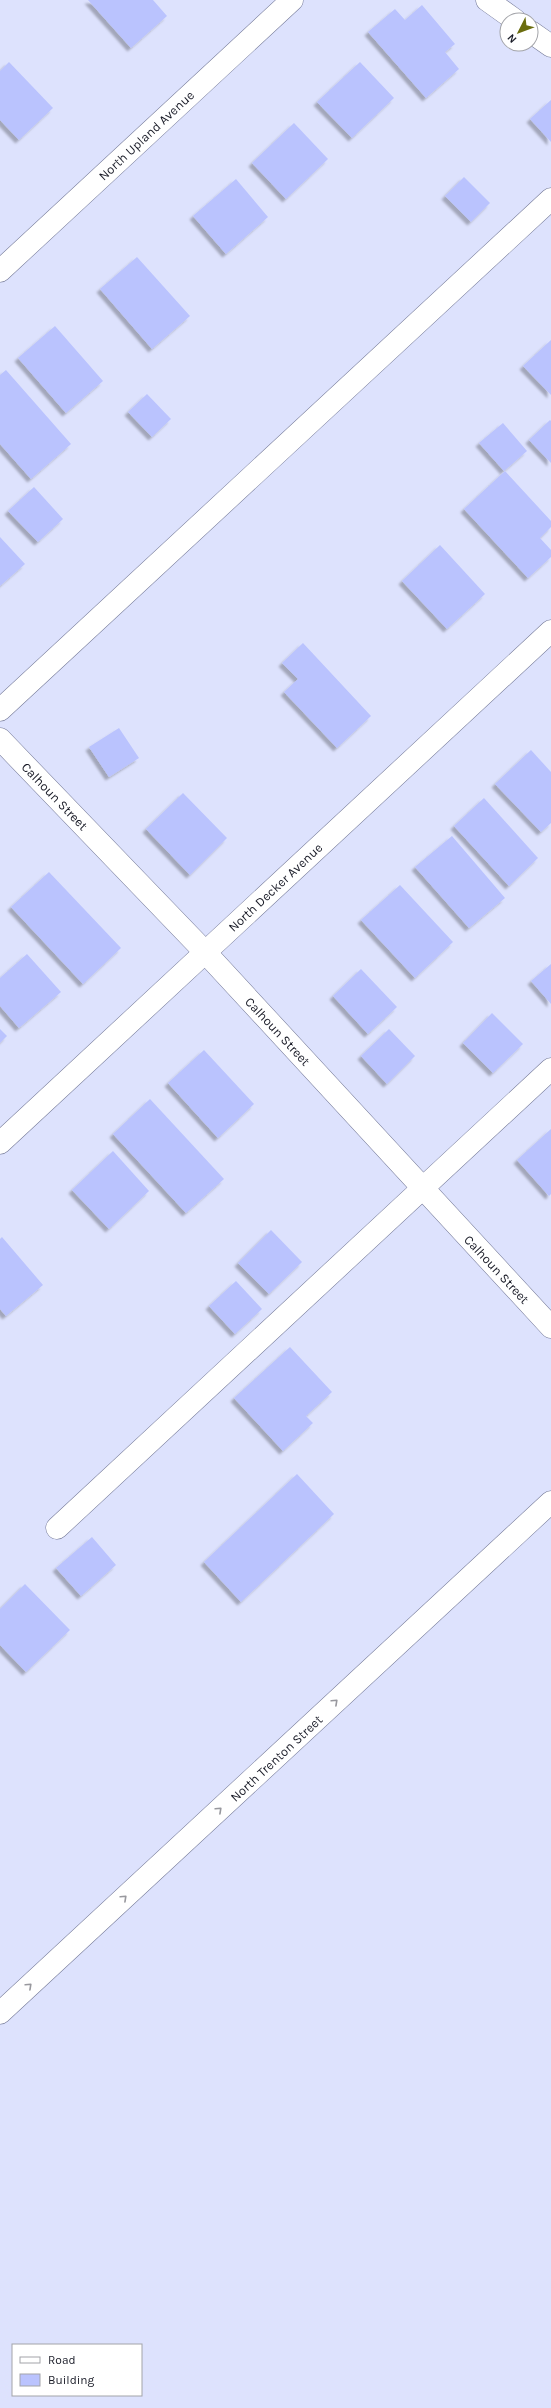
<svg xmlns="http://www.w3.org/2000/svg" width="551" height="2408" font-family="Karla,sans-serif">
	<defs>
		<filter id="shadow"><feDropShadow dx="-3.5" dy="3.5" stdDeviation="1" flood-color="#0004"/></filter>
	</defs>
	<rect width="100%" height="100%" fill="#dde2fd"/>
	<g fill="#bac3fe" filter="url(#shadow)">
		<polygon points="88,0 153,0 167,16 131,48"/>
		<polygon points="422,5 455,44 445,52 459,69 426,98 368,32 395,9 405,20"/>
		<polygon points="9,62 53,108 19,140 0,120 0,71"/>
		<polygon points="360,62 394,98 352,138 317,102"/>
		<polygon points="551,100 551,142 530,119"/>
		<polygon points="294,123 328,159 286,199 252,163"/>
		<polygon points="464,177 490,203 471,222 445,196"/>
		<polygon points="236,179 268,217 226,254 193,216"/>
		<polygon points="137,257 190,316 152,349 100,289"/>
		<polygon points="55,326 103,381 66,413 18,358"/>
		<polygon points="551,340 551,395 523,366"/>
		<polygon points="6,370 71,444 31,479 0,444 0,375"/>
		<polygon points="147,394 171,419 152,437 128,412"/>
		<polygon points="550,420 551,421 551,463 529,440"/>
		<polygon points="503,423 527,451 504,471 479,443"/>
		<polygon points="505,471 551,521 551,527 540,538 551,550 551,557 528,578 464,509"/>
		<polygon points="34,487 63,519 38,542 8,511"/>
		<polygon points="0,537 25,564 0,586"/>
		<polygon points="440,545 485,594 447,629 402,581"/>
		<polygon points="303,643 371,716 337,748 284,692 298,679 282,663"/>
		<polygon points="119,728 139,758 109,777 89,747"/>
		<polygon points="531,750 551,772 551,823 541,832 495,784"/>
		<polygon points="183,793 227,838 190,875 146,829"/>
		<polygon points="484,798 538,858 509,886 454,826"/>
		<polygon points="452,836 505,898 469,928 415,867"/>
		<polygon points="49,872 121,948 83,984 11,907"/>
		<polygon points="400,885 453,942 415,978 361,920"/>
		<polygon points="27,954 61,992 19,1028 0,1006 0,978"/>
		<polygon points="551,964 551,1004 531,981"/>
		<polygon points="361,969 397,1007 368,1034 333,996"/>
		<polygon points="492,1013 523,1044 493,1073 463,1043"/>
		<polygon points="0,1029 7,1036 0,1043"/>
		<polygon points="389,1029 415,1056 387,1084 361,1056"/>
		<polygon points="204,1050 254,1104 218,1138 168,1083"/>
		<polygon points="150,1099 224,1179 186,1213 113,1134"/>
		<polygon points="551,1129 551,1194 549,1196 517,1160"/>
		<polygon points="113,1151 149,1191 109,1229 72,1190"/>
		<polygon points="271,1230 302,1262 269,1294 238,1263"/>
		<polygon points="2,1237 43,1285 6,1316 0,1309 0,1239"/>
		<polygon points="236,1281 262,1309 235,1334 209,1306"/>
		<polygon points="290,1347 332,1392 306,1416 313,1423 283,1451 234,1398"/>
		<polygon points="297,1474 334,1514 241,1602 204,1562"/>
		<polygon points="92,1537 116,1565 81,1596 56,1568"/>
		<polygon points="25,1584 70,1630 26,1672 0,1645 0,1609"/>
	</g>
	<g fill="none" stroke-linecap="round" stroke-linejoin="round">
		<defs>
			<g id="minor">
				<polyline points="487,0 515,20"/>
				<polyline points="531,32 551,46"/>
				<polyline points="0,271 292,0"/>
				<polyline points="0,710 551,199"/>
				<polyline points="0,739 205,952 551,1327"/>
				<polyline points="0,1143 551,631"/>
				<polyline points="57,1528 551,1069"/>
				<polyline points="0,2013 551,1502"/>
			</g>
		</defs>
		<use href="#minor" stroke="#747997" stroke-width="23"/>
		<use href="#minor" stroke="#fff" stroke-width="22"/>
	</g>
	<defs><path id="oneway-chevron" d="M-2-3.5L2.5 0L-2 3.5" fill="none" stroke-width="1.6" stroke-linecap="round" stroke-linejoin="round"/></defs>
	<g stroke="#98989e">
		<use href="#oneway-chevron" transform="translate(335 1702) rotate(-43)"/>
		<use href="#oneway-chevron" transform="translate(219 1810) rotate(-43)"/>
		<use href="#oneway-chevron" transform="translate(124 1898) rotate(-43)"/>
		<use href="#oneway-chevron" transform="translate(29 1986) rotate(-43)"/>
	</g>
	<g text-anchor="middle" stroke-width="3" stroke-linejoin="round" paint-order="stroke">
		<g font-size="13" fill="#191b27" stroke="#fff">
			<text transform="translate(146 135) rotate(-43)" y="5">North Upland Avenue</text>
			<text transform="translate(55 796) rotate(46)" y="5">Calhoun Street</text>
			<text transform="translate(275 887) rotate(-43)" y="5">North Decker Avenue</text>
			<text transform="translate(278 1031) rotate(47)" y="5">Calhoun Street</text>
			<text transform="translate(497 1269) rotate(47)" y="5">Calhoun Street</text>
			<text transform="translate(276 1758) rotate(-43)" y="5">North Trenton Street</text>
		</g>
	</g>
	<rect x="12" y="2344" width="130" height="52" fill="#ffffff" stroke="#a3a4a9"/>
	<rect x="20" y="2357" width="20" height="6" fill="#ffffff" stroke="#a3a4a9"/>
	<text x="48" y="2364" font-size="12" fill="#191b27">Road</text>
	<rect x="20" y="2374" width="20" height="12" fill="#bac3fe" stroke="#a3a4a9"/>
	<text x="48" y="2384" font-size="12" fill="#191b27">Building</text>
	<g transform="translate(519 32) rotate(228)"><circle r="19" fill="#ffffff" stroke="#a3a4a9"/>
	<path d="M0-3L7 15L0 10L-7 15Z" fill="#6b6d0f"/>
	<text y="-6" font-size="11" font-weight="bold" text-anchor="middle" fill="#191b27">N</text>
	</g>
</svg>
